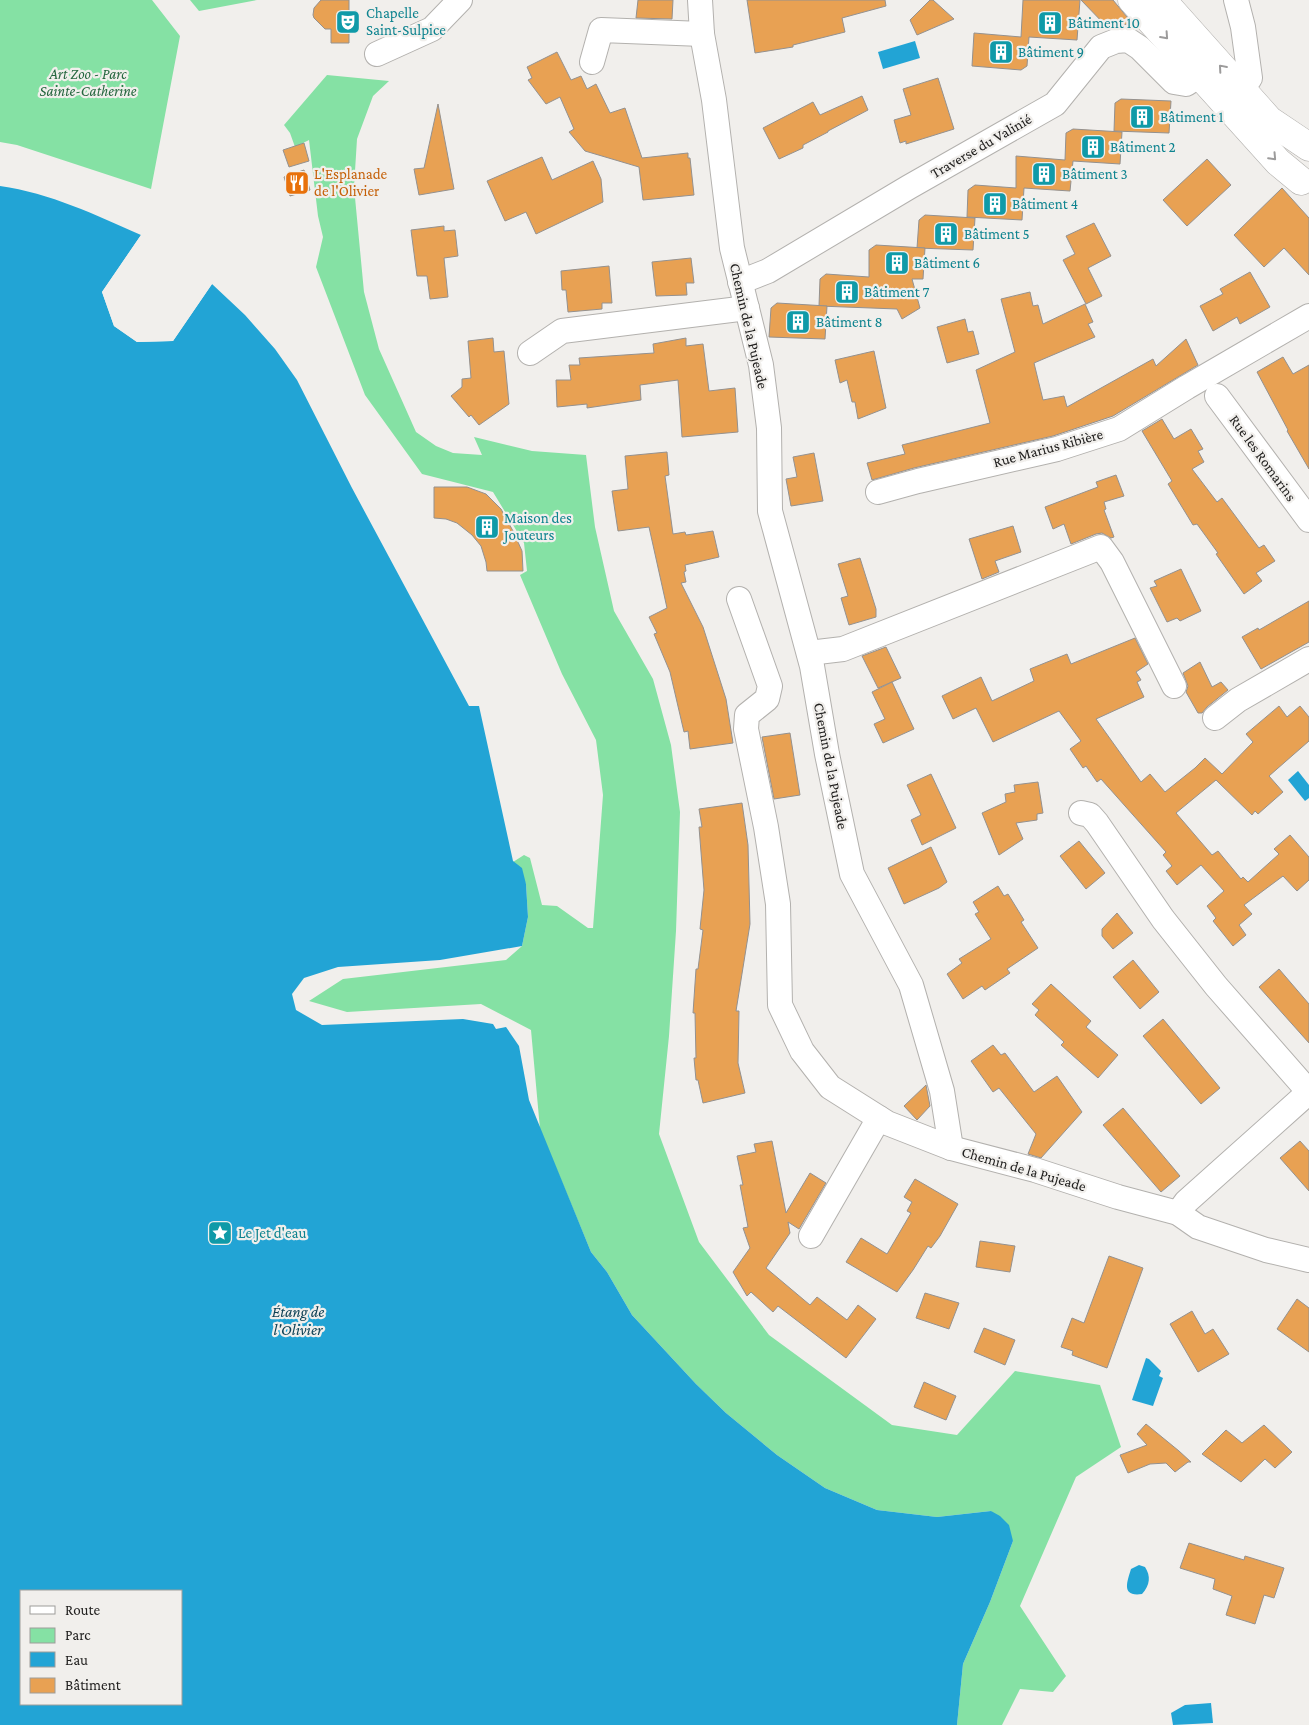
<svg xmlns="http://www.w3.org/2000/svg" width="1309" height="1725" font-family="'Crimson Pro',serif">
	<rect width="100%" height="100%" fill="#f1efec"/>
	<g fill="#85e1a4">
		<polygon points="0,0 152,0 180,36 151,189 17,145 0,142"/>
		<polygon points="190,0 257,0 199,11"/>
		<polygon points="327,75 389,81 373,96 357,139 354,187 364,292 379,349 416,432 436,446 453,453 482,455 474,437 532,451 586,455 595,527 614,611 653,679 671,745 680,812 676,931 669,1036 659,1134 699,1242 769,1335 892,1425 957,1435 1015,1371 1100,1385 1121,1447 1076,1477 1020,1606 1066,1676 1053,1692 1020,1689 1002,1725 957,1725 963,1664 990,1602 1013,1541 991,1511 937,1517 877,1510 825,1488 777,1455 726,1413 696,1384 632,1315 607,1272 591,1252 540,1129 531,1030 481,1004 347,1012 309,1001 343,979 506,960 522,946 528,917 526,884 513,862 524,855 530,858 542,905 557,906 588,928 593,928 603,795 596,740 562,674 520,575 527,571 524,543 493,492 422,474 365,395 316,267 323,237 318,216 309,140 295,147 290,133 284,125"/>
	</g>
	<g fill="#22a4d5" fill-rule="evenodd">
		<polygon points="915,41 920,58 883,69 878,52"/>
		<path d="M0,186C50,193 96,215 141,235L102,292L114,326L137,342L173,341L212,284L245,315L275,349L297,380L352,488L469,706H479L513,861L522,868L526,884L528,917L522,946L440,960L338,967L304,978L292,994L296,1010L322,1025L463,1019L493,1024L496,1029L506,1027L519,1046L529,1100L591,1252L607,1272L632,1315L696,1384L726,1413L777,1455L825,1488L877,1510L937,1517L991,1511L1000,1516L1009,1525L1013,1541L990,1602L963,1664L957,1725H0ZM21,1591H181V1704H21Z"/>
		<polygon points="1298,771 1309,785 1309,798 1305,801 1288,780"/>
		<polygon points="1146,1358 1149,1359 1161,1371 1159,1376 1163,1378 1153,1406 1132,1400"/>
		<path d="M1139,1565L1145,1567C1151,1576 1150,1585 1142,1594C1121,1597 1127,1582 1131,1569Z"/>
		<polygon points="1211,1703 1213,1723 1173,1725 1171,1713 1185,1705"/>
	</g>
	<polygon fill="#f1efec" points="141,235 143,237 105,292 116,324 137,340 172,339 210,283 212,284 173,341 137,342 114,326 102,292"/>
	<g fill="#e8a153" stroke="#94918f">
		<polygon points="321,0 349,0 349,43 331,43 331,29 325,29 314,18 313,15 314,8"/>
		<polygon points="638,0 673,0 672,19 636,18"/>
		<polygon points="747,0 885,0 886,6 842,18 845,32 793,45 793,47 755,53"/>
		<polygon points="930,0 933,0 954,19 917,35 910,20"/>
		<polygon points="1023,0 1080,0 1077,40 1029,37 1027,66 1021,70 972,66 974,33 1021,37"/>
		<polygon points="1081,0 1113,0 1132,23 1108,28"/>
		<polygon points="557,52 571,80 581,76 587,89 596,84 610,113 625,108 642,158 688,153 688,158 690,158 694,195 643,200 639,167 585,151 569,132 574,129 560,97 546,104 528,80 532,78 527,67"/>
		<polygon points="938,78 954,129 906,144 906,141 900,143 894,120 911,115 903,89"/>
		<polygon points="862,96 868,110 828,131 828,132 803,145 803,148 779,159 763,128 813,102 820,115"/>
		<polygon points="1121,99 1171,101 1169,133 1114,131 1115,103"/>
		<polygon points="438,104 454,189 419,195 414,169 424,168"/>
		<polygon points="1073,129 1122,132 1120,164 1073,161 1070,191 1024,188 1022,220 967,217 968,190 975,185 1016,188 1016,156 1065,160 1066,133"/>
		<polygon points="304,143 309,161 289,167 283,150"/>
		<polygon points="542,157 552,180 593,161 601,179 603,202 536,234 526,212 505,221 487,181"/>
		<polygon points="1207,159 1231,185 1187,226 1163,200"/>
		<polygon points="304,170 310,190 290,196 284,177"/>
		<polygon points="1282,188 1309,218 1309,275 1284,248 1264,267 1234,235"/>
		<polygon points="925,215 975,218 973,250 917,248 919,220"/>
		<polygon points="1094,223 1111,256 1088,268 1102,296 1086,304 1063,260 1075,254 1066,236"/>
		<polygon points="444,226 444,231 455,230 458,256 444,258 448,297 430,299 427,276 417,276 411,230"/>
		<polygon points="876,245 925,248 923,279 912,279 920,308 902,319 897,309 819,306 820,279 826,274 869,277 869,250"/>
		<polygon points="691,258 694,283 686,283 687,295 656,296 652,262"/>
		<polygon points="609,266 612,303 602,303 602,309 568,312 566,290 562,290 561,271"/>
		<polygon points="1250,272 1270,307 1240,324 1237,317 1213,331 1200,306 1223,294 1220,289"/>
		<polygon points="1030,292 1033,306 1038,305 1043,324 1085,304 1093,322 1088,324 1095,337 1034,363 1043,400 1064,396 1067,407 1153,359 1156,366 1186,339 1198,365 1113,416 1053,436 914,468 872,480 867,463 905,454 902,445 990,423 976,370 1015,352 1001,299"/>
		<polygon points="777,303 827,306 825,339 769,337 771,308"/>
		<polygon points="965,319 968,332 973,331 979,354 947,363 937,327"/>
		<polygon points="493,338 494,352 504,351 509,404 479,425 471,415 469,417 451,396 462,387 462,379 471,378 468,341"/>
		<polygon points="686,338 686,346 703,344 709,391 735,388 738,432 682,437 678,380 640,385 641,400 587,408 587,404 557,407 556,380 571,380 569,365 580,365 579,358 654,353 653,344"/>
		<polygon points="874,351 886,408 858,419 855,402 852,402 847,380 840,383 835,360"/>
		<polygon points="1283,357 1293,374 1309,365 1309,469 1287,431 1288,430 1257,372"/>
		<polygon points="1162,419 1174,439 1191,429 1203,449 1198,451 1204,462 1192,469 1217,502 1222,498 1259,548 1264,545 1275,561 1256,573 1262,581 1244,594 1216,554 1218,553 1197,524 1193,525 1168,484 1172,481 1142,431"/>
		<polygon points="667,452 669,475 665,476 673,534 685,532 686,535 713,531 719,557 685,565 686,571 684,572 686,582 681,583 703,627 726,699 733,743 690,749 688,731 684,732 670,672 654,634 657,633 649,617 667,608 649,527 618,531 612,491 628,489 625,456"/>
		<polygon points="814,453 823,501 791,506 786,479 797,477 793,457"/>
		<polygon points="1116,475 1124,496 1104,502 1106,509 1104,510 1114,537 1111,538 1102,533 1096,534 1071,544 1064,524 1053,529 1045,507 1098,487 1096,482"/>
		<polygon points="434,487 467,487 486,494 501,509 513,531 522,551 523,571 487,571 486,562 481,546 472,535 457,523 446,519 434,518"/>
		<polygon points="1013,526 1021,552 995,561 999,572 982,579 969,539"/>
		<polygon points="860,558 876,609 876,617 849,625 841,598 848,596 838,564"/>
		<polygon points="1181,569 1201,611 1180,621 1177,618 1167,622 1150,588 1157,586 1154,581"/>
		<polygon points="1309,601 1309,642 1261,669 1242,637 1258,628 1259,630"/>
		<polygon points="1135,638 1148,664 1136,672 1141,680 1137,682 1144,697 1096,719 1141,782 1150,774 1165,792 1195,768 1205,758 1222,774 1253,742 1246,734 1279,706 1287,717 1300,706 1309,717 1309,741 1269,776 1283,792 1258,814 1255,811 1252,815 1216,780 1176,813 1212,855 1218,851 1241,879 1243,877 1248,882 1279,854 1274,849 1290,835 1309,857 1309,880 1297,891 1283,876 1244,905 1252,914 1239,925 1246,935 1233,946 1213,921 1216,918 1207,906 1224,891 1201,865 1177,885 1166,871 1172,866 1163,855 1166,852 1101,779 1097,782 1086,766 1083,768 1070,749 1081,741 1059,711 993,742 976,708 953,719 942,696 981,677 992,701 1034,681 1030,669 1067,654 1071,664"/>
		<polygon points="886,647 901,678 878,688 862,656"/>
		<polygon points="1200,662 1212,687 1221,682 1228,690 1207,707 1202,713 1198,713 1186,692 1188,686 1183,673"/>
		<polygon points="892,682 914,729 883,743 874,724 885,719 872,692"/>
		<polygon points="790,733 800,795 774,799 762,737"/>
		<polygon points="931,774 956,828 922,845 911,820 921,815 907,785"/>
		<polygon points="1038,782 1043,813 1037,814 1037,820 1016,823 1023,839 999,855 982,813 1006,802 1005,794 1015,792 1014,785"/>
		<polygon points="742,803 748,845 750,924 736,1011 739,1011 738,1063 745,1093 703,1103 698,1080 696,1080 694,1058 696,1058 695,1013 693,1013 696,969 698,969 703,930 700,929 704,890 699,827 702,827 699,809"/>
		<polygon points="1079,841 1105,873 1086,889 1060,856"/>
		<polygon points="931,847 947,882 939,888 904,904 888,868"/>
		<polygon points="998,886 1004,896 1008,894 1024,920 1021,922 1038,948 1007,969 1010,973 985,990 982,986 963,999 947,974 962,963 959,959 991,939 975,914 979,912 973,902"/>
		<polygon points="1117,913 1133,933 1113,949 1102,936 1102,929"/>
		<polygon points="1133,960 1159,992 1140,1009 1113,977"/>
		<polygon points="1279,969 1309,1004 1309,1043 1259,987"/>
		<polygon points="1051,984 1091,1021 1086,1027 1118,1055 1098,1078 1061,1045 1064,1042 1035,1015 1039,1010 1032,1004"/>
		<polygon points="1163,1019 1220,1088 1201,1104 1143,1036"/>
		<polygon points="993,1045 1001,1055 1005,1053 1034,1092 1057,1076 1082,1112 1041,1158 1028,1154 1036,1134 999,1088 993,1092 971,1061"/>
		<polygon points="926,1085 930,1106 917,1120 904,1106"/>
		<polygon points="1123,1108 1180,1176 1161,1192 1103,1125"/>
		<polygon points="772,1141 786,1213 810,1173 826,1183 799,1229 788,1222 790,1233 766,1268 810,1305 817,1297 847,1320 858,1305 876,1319 846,1358 778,1306 773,1312 751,1292 747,1296 733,1272 750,1248 743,1228 748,1227 740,1185 743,1185 737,1156 756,1152 754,1144"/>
		<polygon points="1300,1141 1309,1151 1309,1191 1280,1158"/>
		<polygon points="915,1179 958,1204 940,1236 931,1248 928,1246 913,1270 897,1292 846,1262 861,1238 887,1254 911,1213 907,1211 912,1202 904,1197"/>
		<polygon points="980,1241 1015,1246 1010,1272 976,1267"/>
		<polygon points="1109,1256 1143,1268 1107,1368 1072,1355 1073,1351 1061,1347 1072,1318 1084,1323"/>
		<polygon points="925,1293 959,1303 949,1329 916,1318"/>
		<polygon points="1297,1299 1309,1308 1309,1352 1277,1329"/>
		<polygon points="1192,1311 1205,1334 1213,1329 1229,1354 1198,1372 1170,1324"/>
		<polygon points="984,1328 1015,1340 1005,1365 974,1352"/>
		<polygon points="924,1382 956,1396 946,1420 914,1407"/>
		<polygon points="1146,1424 1179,1451 1191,1462 1188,1462 1175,1472 1166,1463 1150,1464 1128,1473 1120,1455 1147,1445 1137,1434"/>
		<polygon points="1264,1425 1292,1452 1275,1468 1265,1459 1241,1482 1202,1454 1226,1430 1242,1443"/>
		<polygon points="1189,1543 1244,1560 1245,1556 1284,1568 1274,1598 1264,1595 1255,1624 1226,1615 1232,1596 1213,1589 1215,1579 1180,1568"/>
	</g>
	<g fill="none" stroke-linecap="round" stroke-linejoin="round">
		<defs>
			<g id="minor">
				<polyline points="700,0 702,34 714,100 732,248 761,365 769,428 770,511 812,666 827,754 852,874 911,985 942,1091 951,1148"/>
				<polyline points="1236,0 1243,27 1250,78 1241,90"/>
				<polyline points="377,54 432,29 460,0"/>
				<polyline points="592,62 601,30 702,34"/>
				<polyline points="740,282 768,271 909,187 1055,104 1101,47 1116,41 1128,40 1140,48 1174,82 1186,84 1200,75"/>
				<polyline points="530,353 562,331 747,308"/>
				<polyline points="1217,396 1309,520"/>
				<polyline points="878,492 918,481 1057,449 1119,429 1187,387 1309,316"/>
				<polyline points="739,599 770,686 767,699 747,715 746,729 766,827 778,904 780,1005 802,1051 830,1087 887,1123 951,1148 1035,1170 1118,1197 1178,1213 1198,1227 1266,1250 1309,1260"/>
				<polyline points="809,653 843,649 1101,547 1112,562 1174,686"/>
				<polyline points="1215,718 1238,700 1309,659"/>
				<polyline points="1081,813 1090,815 1097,823 1163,919 1216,986 1309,1092"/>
				<polyline points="1178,1213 1186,1202 1309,1092"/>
				<polyline points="811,1236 879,1118"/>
			</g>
			<g id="major">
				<polyline points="1132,0 1278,162 1301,181"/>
				<polyline points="1162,0 1269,120 1309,147"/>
			</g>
		</defs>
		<use href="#minor" stroke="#b3b1ae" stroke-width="26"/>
		<use href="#major" stroke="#b3b1ae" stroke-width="29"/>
		<use href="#minor" stroke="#fff" stroke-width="24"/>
		<use href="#major" stroke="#fff" stroke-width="28"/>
	</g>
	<defs><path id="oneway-chevron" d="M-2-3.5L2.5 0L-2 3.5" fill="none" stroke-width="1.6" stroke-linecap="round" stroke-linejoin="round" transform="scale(1.25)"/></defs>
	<g stroke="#9c9b9b">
		<use href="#oneway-chevron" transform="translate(1165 36) rotate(48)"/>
		<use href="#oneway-chevron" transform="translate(1222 68) rotate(-131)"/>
		<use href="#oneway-chevron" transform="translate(1273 157) rotate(47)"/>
	</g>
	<defs>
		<symbol id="theatre-square" viewBox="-11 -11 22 22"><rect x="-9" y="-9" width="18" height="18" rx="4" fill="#0f9aa8" stroke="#f1efec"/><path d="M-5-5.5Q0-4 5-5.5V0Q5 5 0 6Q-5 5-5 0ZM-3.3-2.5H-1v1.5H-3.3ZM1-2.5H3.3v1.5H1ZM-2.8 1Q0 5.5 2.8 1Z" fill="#fff"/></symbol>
		<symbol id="building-square" viewBox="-11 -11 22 22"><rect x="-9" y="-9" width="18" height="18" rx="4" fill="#0f9aa8" stroke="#f1efec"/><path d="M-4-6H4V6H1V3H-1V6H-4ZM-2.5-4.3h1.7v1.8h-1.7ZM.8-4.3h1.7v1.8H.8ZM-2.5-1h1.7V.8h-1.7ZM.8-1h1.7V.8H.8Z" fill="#fff"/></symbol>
		<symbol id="restaurant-square" viewBox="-11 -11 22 22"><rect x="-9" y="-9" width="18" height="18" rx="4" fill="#e8710a" stroke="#f1efec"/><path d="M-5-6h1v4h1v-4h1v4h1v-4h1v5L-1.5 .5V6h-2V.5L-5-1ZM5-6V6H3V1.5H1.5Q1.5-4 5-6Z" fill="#fff"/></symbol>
		<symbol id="sight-square" viewBox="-11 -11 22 22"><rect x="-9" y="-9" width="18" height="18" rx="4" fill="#0f9aa8" stroke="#f1efec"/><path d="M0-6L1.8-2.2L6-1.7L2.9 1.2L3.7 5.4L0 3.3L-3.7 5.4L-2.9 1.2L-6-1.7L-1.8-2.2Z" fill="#fff"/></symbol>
	</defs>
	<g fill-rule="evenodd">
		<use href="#theatre-square" x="334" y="8" width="28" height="28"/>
		<use href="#building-square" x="1036" y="9" width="28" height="28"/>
		<use href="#building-square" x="987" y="38" width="28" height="28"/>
		<use href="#building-square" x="1128" y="103" width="28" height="28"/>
		<use href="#building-square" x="1079" y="133" width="28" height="28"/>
		<use href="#building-square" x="1030" y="160" width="28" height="28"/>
		<use href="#restaurant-square" x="283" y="169" width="28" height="28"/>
		<use href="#building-square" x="981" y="190" width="28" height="28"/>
		<use href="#building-square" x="932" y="220" width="28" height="28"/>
		<use href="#building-square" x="883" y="249" width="28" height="28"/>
		<use href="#building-square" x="833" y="278" width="28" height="28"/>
		<use href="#building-square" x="784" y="308" width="28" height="28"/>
		<use href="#building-square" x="473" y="513" width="28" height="28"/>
		<use href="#sight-square" x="206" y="1219" width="28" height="28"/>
	</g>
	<g text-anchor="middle" stroke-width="4.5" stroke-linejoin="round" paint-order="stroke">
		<g font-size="15" fill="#0d838f" stroke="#f1efec" text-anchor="start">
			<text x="366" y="18">Chapelle<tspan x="366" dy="17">Saint-Sulpice</tspan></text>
			<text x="1068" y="28">Bâtiment 10</text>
			<text x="1018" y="57">Bâtiment 9</text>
			<text x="1160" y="122">Bâtiment 1</text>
			<text x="1110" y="152">Bâtiment 2</text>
			<text x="1062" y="179">Bâtiment 3</text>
			<text x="1012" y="209">Bâtiment 4</text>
			<text x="964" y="239">Bâtiment 5</text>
			<text x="914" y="268">Bâtiment 6</text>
			<text x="864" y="297">Bâtiment 7</text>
			<text x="816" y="327">Bâtiment 8</text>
			<text x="504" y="523">Maison des<tspan x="504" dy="17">Jouteurs</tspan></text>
			<text x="238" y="1238">Le Jet d'eau</text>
		</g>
		<g font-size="15" font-style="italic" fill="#24663e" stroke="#f1efec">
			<text x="88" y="79">Art Zoo - Parc<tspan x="88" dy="17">Sainte-Catherine</tspan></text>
		</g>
		<g font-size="15" fill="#222120" stroke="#f1efec">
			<text transform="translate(981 146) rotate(-30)" y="5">Traverse du Valinié</text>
			<text transform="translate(749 326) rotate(77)" y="5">Chemin de la Pujeade</text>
			<text transform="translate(1048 448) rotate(-15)" y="5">Rue Marius Ribière</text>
			<text transform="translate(1263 458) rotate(54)" y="5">Rue les Romarins</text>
			<text transform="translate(831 766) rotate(79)" y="5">Chemin de la Pujeade</text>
			<text transform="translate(1024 1169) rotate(16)" y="5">Chemin de la Pujeade</text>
		</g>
		<g font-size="15" fill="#c56008" stroke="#f1efec" text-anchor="start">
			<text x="314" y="179">L'Esplanade<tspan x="314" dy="17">de l'Olivier</tspan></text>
		</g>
		<g font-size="16" font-style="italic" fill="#0e4155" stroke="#f1efec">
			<text x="298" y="1317">Étang de<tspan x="298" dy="18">l'Olivier</tspan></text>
		</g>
	</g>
	<rect x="20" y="1590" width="162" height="115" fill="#f1efec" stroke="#9e9d9a"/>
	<rect x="30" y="1606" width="25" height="8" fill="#ffffff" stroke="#9e9d9a"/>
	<text x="65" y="1615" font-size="15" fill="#222120">Route</text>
	<rect x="30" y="1628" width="25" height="15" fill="#85e1a4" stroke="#9e9d9a"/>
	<text x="65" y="1640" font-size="15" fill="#222120">Parc</text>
	<rect x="30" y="1652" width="25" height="15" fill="#22a4d5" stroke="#9e9d9a"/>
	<text x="65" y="1665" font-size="15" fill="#222120">Eau</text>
	<rect x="30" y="1678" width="25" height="15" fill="#e8a153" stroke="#9e9d9a"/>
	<text x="65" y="1690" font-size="15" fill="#222120">Bâtiment</text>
</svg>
